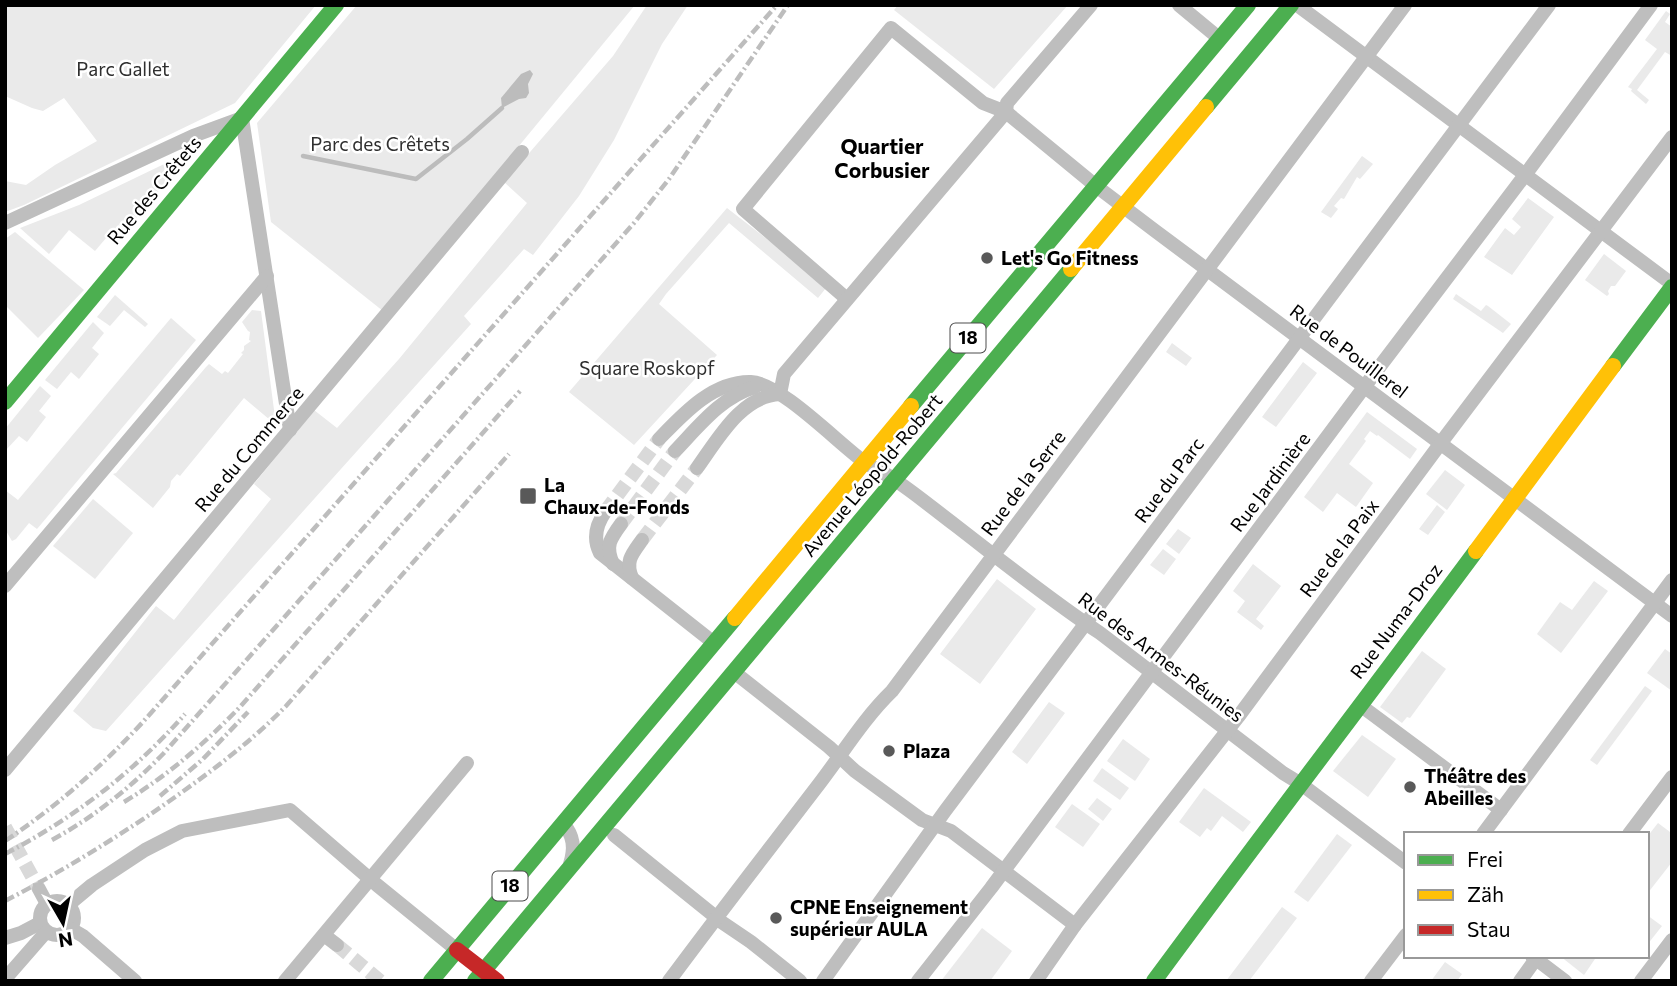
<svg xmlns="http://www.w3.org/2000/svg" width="1677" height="986" font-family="Commissioner,sans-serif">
	<rect width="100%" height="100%" fill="#fff"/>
	<g fill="#eaeaea">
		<polygon points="5,5 316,5 235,103 24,205 5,212 5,181 26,185 55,165 97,141 64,98 43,111 32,108 5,96"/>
		<polygon points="357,5 635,5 383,311 271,222 257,123"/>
		<polygon points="647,5 688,5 662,44 614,140 579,196 533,255 524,249 464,316 471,324 106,731 93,728 73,711 156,606 174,620 271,499 254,484 314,410 337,428 399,359 527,203 504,182 613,56"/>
		<polygon points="898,5 1068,5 994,89 894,10"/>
		<polygon points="1666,11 1670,14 1665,22 1672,27 1672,56 1665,52 1637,90 1649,100 1646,104 1631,91 1632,89 1628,87 1657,49 1645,40"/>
		<polygon points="187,153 188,156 120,237 112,231 95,251 69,230 49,254 20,228 79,205"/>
		<polygon points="1362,156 1373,164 1360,179 1357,177 1344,199 1341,198 1334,206 1338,209 1331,218 1321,212"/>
		<polygon points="1528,198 1554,217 1512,275 1484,257 1505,228 1514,235 1521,227 1512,219"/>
		<polygon points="727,208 794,260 826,288 818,298 729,223 666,294 659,304 717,355 634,445 569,392"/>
		<polygon points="15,232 84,290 38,338 5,305 5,239"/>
		<polygon points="1604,254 1626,271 1615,286 1611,286 1608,291 1609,294 1607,296 1585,280"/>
		<polygon points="1456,294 1481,311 1486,305 1488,306 1511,324 1503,333 1453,299"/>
		<polygon points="115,295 148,324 145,327 124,310 110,326 97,317"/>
		<polygon points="252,310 261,311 276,425 244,398 180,476 177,474 171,481 170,487 153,508 113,474 116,473 206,367 209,364 222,374 225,371 228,373 243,354 241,353 244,350 244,346 251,341 249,340 250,332 248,331 242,322"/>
		<polygon points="171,318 196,340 37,529 29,523 16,539 12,541 5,529 5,490 18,500"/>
		<polygon points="93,322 104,333 92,348 99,354 79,379 71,372 57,389 45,380"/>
		<polygon points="1172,343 1192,358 1186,366 1166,352"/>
		<polygon points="1303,362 1317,373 1276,427 1262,417"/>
		<polygon points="40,386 51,396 39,411 46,417 27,442 19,436 5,451 5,429"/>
		<polygon points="1367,412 1417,449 1410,459 1378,435 1377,436 1370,431 1364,439 1366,441 1349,464 1373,483 1356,507 1337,493 1323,512 1304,497"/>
		<polygon points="1445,470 1465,485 1447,510 1426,494"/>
		<polygon points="93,499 133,533 95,579 53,546"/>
		<polygon points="1437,505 1445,512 1428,535 1419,529"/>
		<polygon points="1178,529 1191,538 1179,554 1166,544"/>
		<polygon points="1163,549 1176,559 1164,575 1150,565"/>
		<polygon points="1253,564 1281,586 1256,619 1264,626 1261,630 1237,612 1245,601 1233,591"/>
		<polygon points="997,579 1036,609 980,684 940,654"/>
		<polygon points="1594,581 1608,591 1561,653 1537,634 1560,602 1572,610"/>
		<polygon points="1665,649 1672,654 1672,691 1647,673"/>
		<polygon points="1422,651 1446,669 1410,718 1407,717 1402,723 1380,707"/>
		<polygon points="1645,686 1652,691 1597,765 1590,760"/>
		<polygon points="1049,702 1065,713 1027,764 1012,752"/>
		<polygon points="1362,735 1396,759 1368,797 1333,771"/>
		<polygon points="1123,739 1150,759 1135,781 1107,761"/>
		<polygon points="1102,768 1129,788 1120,800 1093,781"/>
		<polygon points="1204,788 1251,822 1243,832 1222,816 1211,831 1207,828 1200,837 1179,822"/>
		<polygon points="1097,798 1112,809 1103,821 1088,809"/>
		<polygon points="1072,804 1100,824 1083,847 1055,827"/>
		<polygon points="1658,823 1670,832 1672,831 1672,862 1647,894 1647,837"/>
		<polygon points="1337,834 1352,845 1308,902 1294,892"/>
		<polygon points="1282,907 1297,918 1249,981 1226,981"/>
		<polygon points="1647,915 1662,926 1647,945"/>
		<polygon points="982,928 1012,951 990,981 941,981"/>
		<polygon points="1560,956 1597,956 1584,975"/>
		<polygon points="1445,962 1462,974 1457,981 1431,981"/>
	</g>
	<polygon fill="#bcbcbc" points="530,70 533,74 528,84 529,93 526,98 519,99 502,108 501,98 521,74"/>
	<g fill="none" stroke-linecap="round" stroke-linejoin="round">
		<polyline stroke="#bcbcbc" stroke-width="4.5" points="303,156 416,179 467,139 502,108"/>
		<g stroke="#d9d9d9" stroke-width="14" stroke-dasharray="14 7" stroke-linecap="butt">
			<polyline points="605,512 659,439"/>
			<polyline points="621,524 675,451"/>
			<polyline points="642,540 697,468"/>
			<polyline points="5,827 39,889"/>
			<polyline points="337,945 380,981"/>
		</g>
		<g stroke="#bebebe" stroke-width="14">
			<polyline points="1179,5 1220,39"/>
			<polyline points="1297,5 1672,284"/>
			<polyline points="5,223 193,136 242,118 290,430"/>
			<polyline points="847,299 743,209 891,28 983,103 1006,112 1096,186 1154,230 1672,616"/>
			<polyline points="780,394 784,374 1006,112 1007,103 1091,5"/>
			<path d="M659,439C683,414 713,381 751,382C780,383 838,443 863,461C873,468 885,473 895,480C916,494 935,510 955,525C1003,562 1050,600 1100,633L1283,773L1301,784L1406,863"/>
			<path d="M675,451C699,426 721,397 755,387"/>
			<path d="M697,468C718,439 741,396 780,394"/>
			<path d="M605,512C596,525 593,539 600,553L714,643"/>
			<path d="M613,564C605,546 610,539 621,524"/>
			<path d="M632,578C625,561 632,554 642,540"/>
			<polyline points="5,586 267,276"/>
			<polyline points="734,672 829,747 855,771 922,820 951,831 1075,925"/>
			<polyline points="1360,705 1501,810"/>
			<polyline points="5,770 522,152"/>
			<path d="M563,823C574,836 575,848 570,864"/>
			<polyline points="1483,834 1672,580"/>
			<polyline points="1629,834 1672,777"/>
			<polyline points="614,835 712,914"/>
			<polyline points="39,889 47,904"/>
			<circle cx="57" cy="918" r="17"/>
			<polyline points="68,905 92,885 145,850 182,831 290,810 377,885 457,950"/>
			<polyline points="720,921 751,942 800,981"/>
			<polyline points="71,929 83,936 135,981"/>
			<polyline points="324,935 337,945"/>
			<polyline points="5,938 21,933 40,923"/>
			<polyline points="1532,956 1565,981"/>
			<polyline points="5,979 46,932"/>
			<polyline points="285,981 467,763"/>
			<path d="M669,981C717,916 767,852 816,788C841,756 863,719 892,691L1405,5"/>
			<polyline points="823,981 945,811 1549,5"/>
			<polyline points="918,981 991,888 1365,386 1525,175 1651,5"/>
			<polyline points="1036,981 1075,925 1238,717 1446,436 1672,137"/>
			<polyline points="1371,981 1406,935"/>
			<polyline points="1520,981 1538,956"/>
			<polyline points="1641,981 1672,940"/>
		</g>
		<g stroke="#4caf50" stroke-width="16">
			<polyline points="1206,107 1291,5"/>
			<polyline points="1613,366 1672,287"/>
			<polyline points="5,402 336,5"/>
			<polyline points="911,406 1248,5"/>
			<polyline points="431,981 735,618"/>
			<polyline points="475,981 1071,269"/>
			<path d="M1154,981C1260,837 1369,695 1476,551"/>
		</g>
		<g stroke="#ffc107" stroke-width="16">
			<polyline points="1071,269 1206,107"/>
			<polyline points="1476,551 1613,366"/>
			<polyline points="735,618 911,406"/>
		</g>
		<polyline stroke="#c62828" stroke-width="16" points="457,950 497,981"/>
		<g stroke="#bdbdbd" stroke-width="4.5" stroke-dasharray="10 3.5 2 3.5" stroke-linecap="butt">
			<polyline points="160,796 203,759 248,712"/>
			<path d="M124,802C167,776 204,744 239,708L520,391"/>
			<path d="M52,840C94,817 130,788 163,754L634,223L669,179L788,5"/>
			<path d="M5,841C56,807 100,768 142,723L777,5"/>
			<path d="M5,854C74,818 134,772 185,714"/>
			<path d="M5,901C59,873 111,841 161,807C205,776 248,745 286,706L509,454"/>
		</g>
	</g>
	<g fill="#595959" stroke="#fff" stroke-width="2.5">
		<circle cx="987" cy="258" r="7"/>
		<rect x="519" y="487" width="18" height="18" rx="3.5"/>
		<circle cx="889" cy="751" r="7"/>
		<circle cx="1410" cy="787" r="7"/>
		<circle cx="776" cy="918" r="7"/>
	</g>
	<g text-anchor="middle" stroke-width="5" stroke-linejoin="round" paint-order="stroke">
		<g fill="#fff" stroke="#4c4c4c" stroke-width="2">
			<rect x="950.5" y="323.5" width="35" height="29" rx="5"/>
			<rect x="492.5" y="871.5" width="35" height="29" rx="5"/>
		</g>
		<g font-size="18" font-weight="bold" fill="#000">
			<text x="968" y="344">18</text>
			<text x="510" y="892">18</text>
		</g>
		<g font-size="19" fill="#2f2f2f" stroke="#fff">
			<text x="123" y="76">Parc Gallet</text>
			<text x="380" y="151">Parc des Crêtets</text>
			<text x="647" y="375">Square Roskopf</text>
		</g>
		<g font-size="19" fill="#000" stroke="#fff">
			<text transform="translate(154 190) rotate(-50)" y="7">Rue des Crêtets</text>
			<text transform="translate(1349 351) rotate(37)" y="7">Rue de Pouillerel</text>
			<text transform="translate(249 449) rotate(-50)" y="7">Rue du Commerce</text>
			<text transform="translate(872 475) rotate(-50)" y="7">Avenue Léopold-Robert</text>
			<text transform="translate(1169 480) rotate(-53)" y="7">Rue du Parc</text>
			<text transform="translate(1270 482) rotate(-53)" y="7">Rue Jardinière</text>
			<text transform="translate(1023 483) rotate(-53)" y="7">Rue de la Serre</text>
			<text transform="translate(1339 548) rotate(-53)" y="7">Rue de la Paix</text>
			<text transform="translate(1396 621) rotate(-53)" y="7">Rue Numa-Droz</text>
			<text transform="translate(1161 657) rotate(37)" y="7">Rue des Armes-Réunies</text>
		</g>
		<g font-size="19" font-weight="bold" fill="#000" stroke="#fff" text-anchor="start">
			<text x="1001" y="265">Let's Go Fitness</text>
			<text x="544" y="492">La<tspan x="544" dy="22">Chaux-de-Fonds</tspan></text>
			<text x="903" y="758">Plaza</text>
			<text x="1424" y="783">Théâtre des<tspan x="1424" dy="22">Abeilles</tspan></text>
			<text x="790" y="914">CPNE Enseignement<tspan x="790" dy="22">supérieur AULA</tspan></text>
		</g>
		<g font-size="21" font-weight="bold" fill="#000" stroke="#fff">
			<text x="882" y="154">Quartier<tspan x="882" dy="24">Corbusier</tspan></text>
		</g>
	</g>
	<rect width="1677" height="986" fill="none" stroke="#000000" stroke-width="14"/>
	<rect x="1404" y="832" width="245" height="126" fill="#ffffff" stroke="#999999" stroke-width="2"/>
	<rect x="1418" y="855" width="35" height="10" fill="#4caf50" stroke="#999999" stroke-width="2"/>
	<text x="1467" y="867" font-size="21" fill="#000000">Frei</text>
	<rect x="1418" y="890" width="35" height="10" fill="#ffc107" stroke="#999999" stroke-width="2"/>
	<text x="1467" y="902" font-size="21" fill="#000000">Zäh</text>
	<rect x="1418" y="925" width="35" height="10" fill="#c62828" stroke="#999999" stroke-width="2"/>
	<text x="1467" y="937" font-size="21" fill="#000000">Stau</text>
	<g transform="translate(63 923) rotate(171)" stroke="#ffffff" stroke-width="5" paint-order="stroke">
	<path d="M0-5L12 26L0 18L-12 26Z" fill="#000000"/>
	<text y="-10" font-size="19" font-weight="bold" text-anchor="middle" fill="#000000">N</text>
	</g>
</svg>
